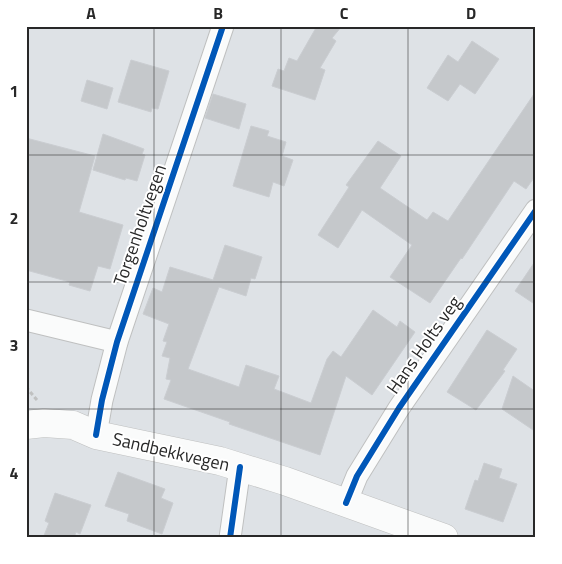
<svg xmlns="http://www.w3.org/2000/svg" width="562" height="564" font-family="'Titillium Web',sans-serif">
	<rect width="100%" height="100%" fill="#dee2e6"/>
	<g fill="#c5c8cb" stroke="#cacdd1">
		<polygon points="317,26 342,26 332,38 336,41 320,68 325,70 315,100 272,86 278,69 284,71 289,58 297,61"/>
		<polygon points="472,41 499,59 475,94 460,84 448,101 427,88 448,55 458,62"/>
		<polygon points="131,60 169,71 158,109 152,108 151,112 118,102"/>
		<polygon points="87,80 113,88 107,109 81,101"/>
		<polygon points="536,91 536,175 526,189 514,181 462,259 461,258 430,303 390,277 412,245 362,210 338,248 318,235 349,187 346,185 378,141 401,156 380,188 427,220 433,212 448,221"/>
		<polygon points="213,94 246,104 239,129 205,118"/>
		<polygon points="251,126 269,131 267,136 286,142 282,156 293,160 284,186 273,182 269,197 233,186"/>
		<polygon points="103,134 144,149 142,154 145,155 137,181 126,178 125,180 93,170"/>
		<polygon points="26,138 95,156 79,212 123,225 110,269 98,266 90,291 69,285 70,282 26,270"/>
		<polygon points="225,245 262,257 255,279 251,278 246,296 219,287 188,369 239,387 246,365 279,376 274,389 311,403 327,359 333,351 341,357 373,310 397,327 400,321 415,332 372,395 346,376 320,455 229,424 230,422 164,399 171,380 166,379 170,358 162,356 167,342 163,341 169,324 143,314 153,288 162,292 170,267 213,280"/>
		<polygon points="536,260 536,305 515,291"/>
		<polygon points="487,330 517,349 503,370 505,371 476,410 447,392"/>
		<polygon points="513,376 536,392 536,432 502,409"/>
		<polygon points="484,463 502,469 499,478 517,484 503,522 465,509 475,480 478,481"/>
		<polygon points="118,472 165,489 161,498 173,503 162,534 127,521 129,514 105,506"/>
		<polygon points="55,493 91,505 80,534 76,532 74,538 43,538 49,523 45,521"/>
	</g>
	<g fill="none" stroke-linecap="round" stroke-linejoin="round">
		<defs>
			<g id="minor">
				<polyline points="26,320 117,342"/>
				<polyline points="96,435 102,400 117,342 223,26"/>
				<polyline points="346,503 357,476 399,408 536,210"/>
				<polyline points="230,538 240,467"/>
			</g>
			<polyline id="secondary" points="26,425 44,423 73,425 96,435 220,461 285,481 444,538"/>
		</defs>
		<use href="#minor" stroke="#bfc0c0" stroke-width="23"/>
		<use href="#secondary" stroke="#bfc0c0" stroke-width="29"/>
		<polyline stroke="#c0c1c1" stroke-width="3" stroke-dasharray="4 2.5" stroke-linecap="butt" points="26,387 37,400"/>
		<use href="#minor" stroke="#fafbfb" stroke-width="21"/>
		<use href="#secondary" stroke="#fafbfb" stroke-width="28"/>
		<defs>
			<g id="cycleway">
				<polyline points="96,435 102,400 117,342 223,26"/>
				<polyline points="346,503 357,476 399,408 536,210"/>
				<polyline points="230,538 240,467"/>
			</g>
		</defs>
		<use href="#cycleway" stroke="#fff" stroke-width="9"/>
		<use href="#cycleway" stroke="#0057b8" stroke-width="6"/>
	</g>
	<path fill="none" stroke="#282828" stroke-width="1" stroke-opacity="0.55" d="M154,26V538M281,26V538M408,26V538M26,155H536M26,282H536M26,409H536"/>
	<g text-anchor="middle" stroke-width="4" stroke-linejoin="round" paint-order="stroke">
		<g font-size="18" fill="#282828" stroke="#fff">
			<text transform="translate(140 225) rotate(-71)" y="6">Torgenholtvegen</text>
			<text transform="translate(424 345) rotate(-55)" y="6">Hans Holts veg</text>
			<text transform="translate(171 452) rotate(13)" y="6">Sandbekkvegen</text>
		</g>
	</g>
	<rect width="562" height="564" fill="none" stroke="#ffffff" stroke-width="55"/>
	<rect x="28" y="28" width="506" height="508" fill="none" stroke="#282828" stroke-width="2"/>
	<g font-size="16" text-anchor="middle" font-weight="bold" fill="#282828">
		<text x="91" y="19">A</text>
		<text x="218" y="19">B</text>
		<text x="344" y="19">C</text>
		<text x="471" y="19">D</text>
		<text x="14" y="97">1</text>
		<text x="14" y="224">2</text>
		<text x="14" y="351">3</text>
		<text x="14" y="479">4</text>
	</g>
</svg>
